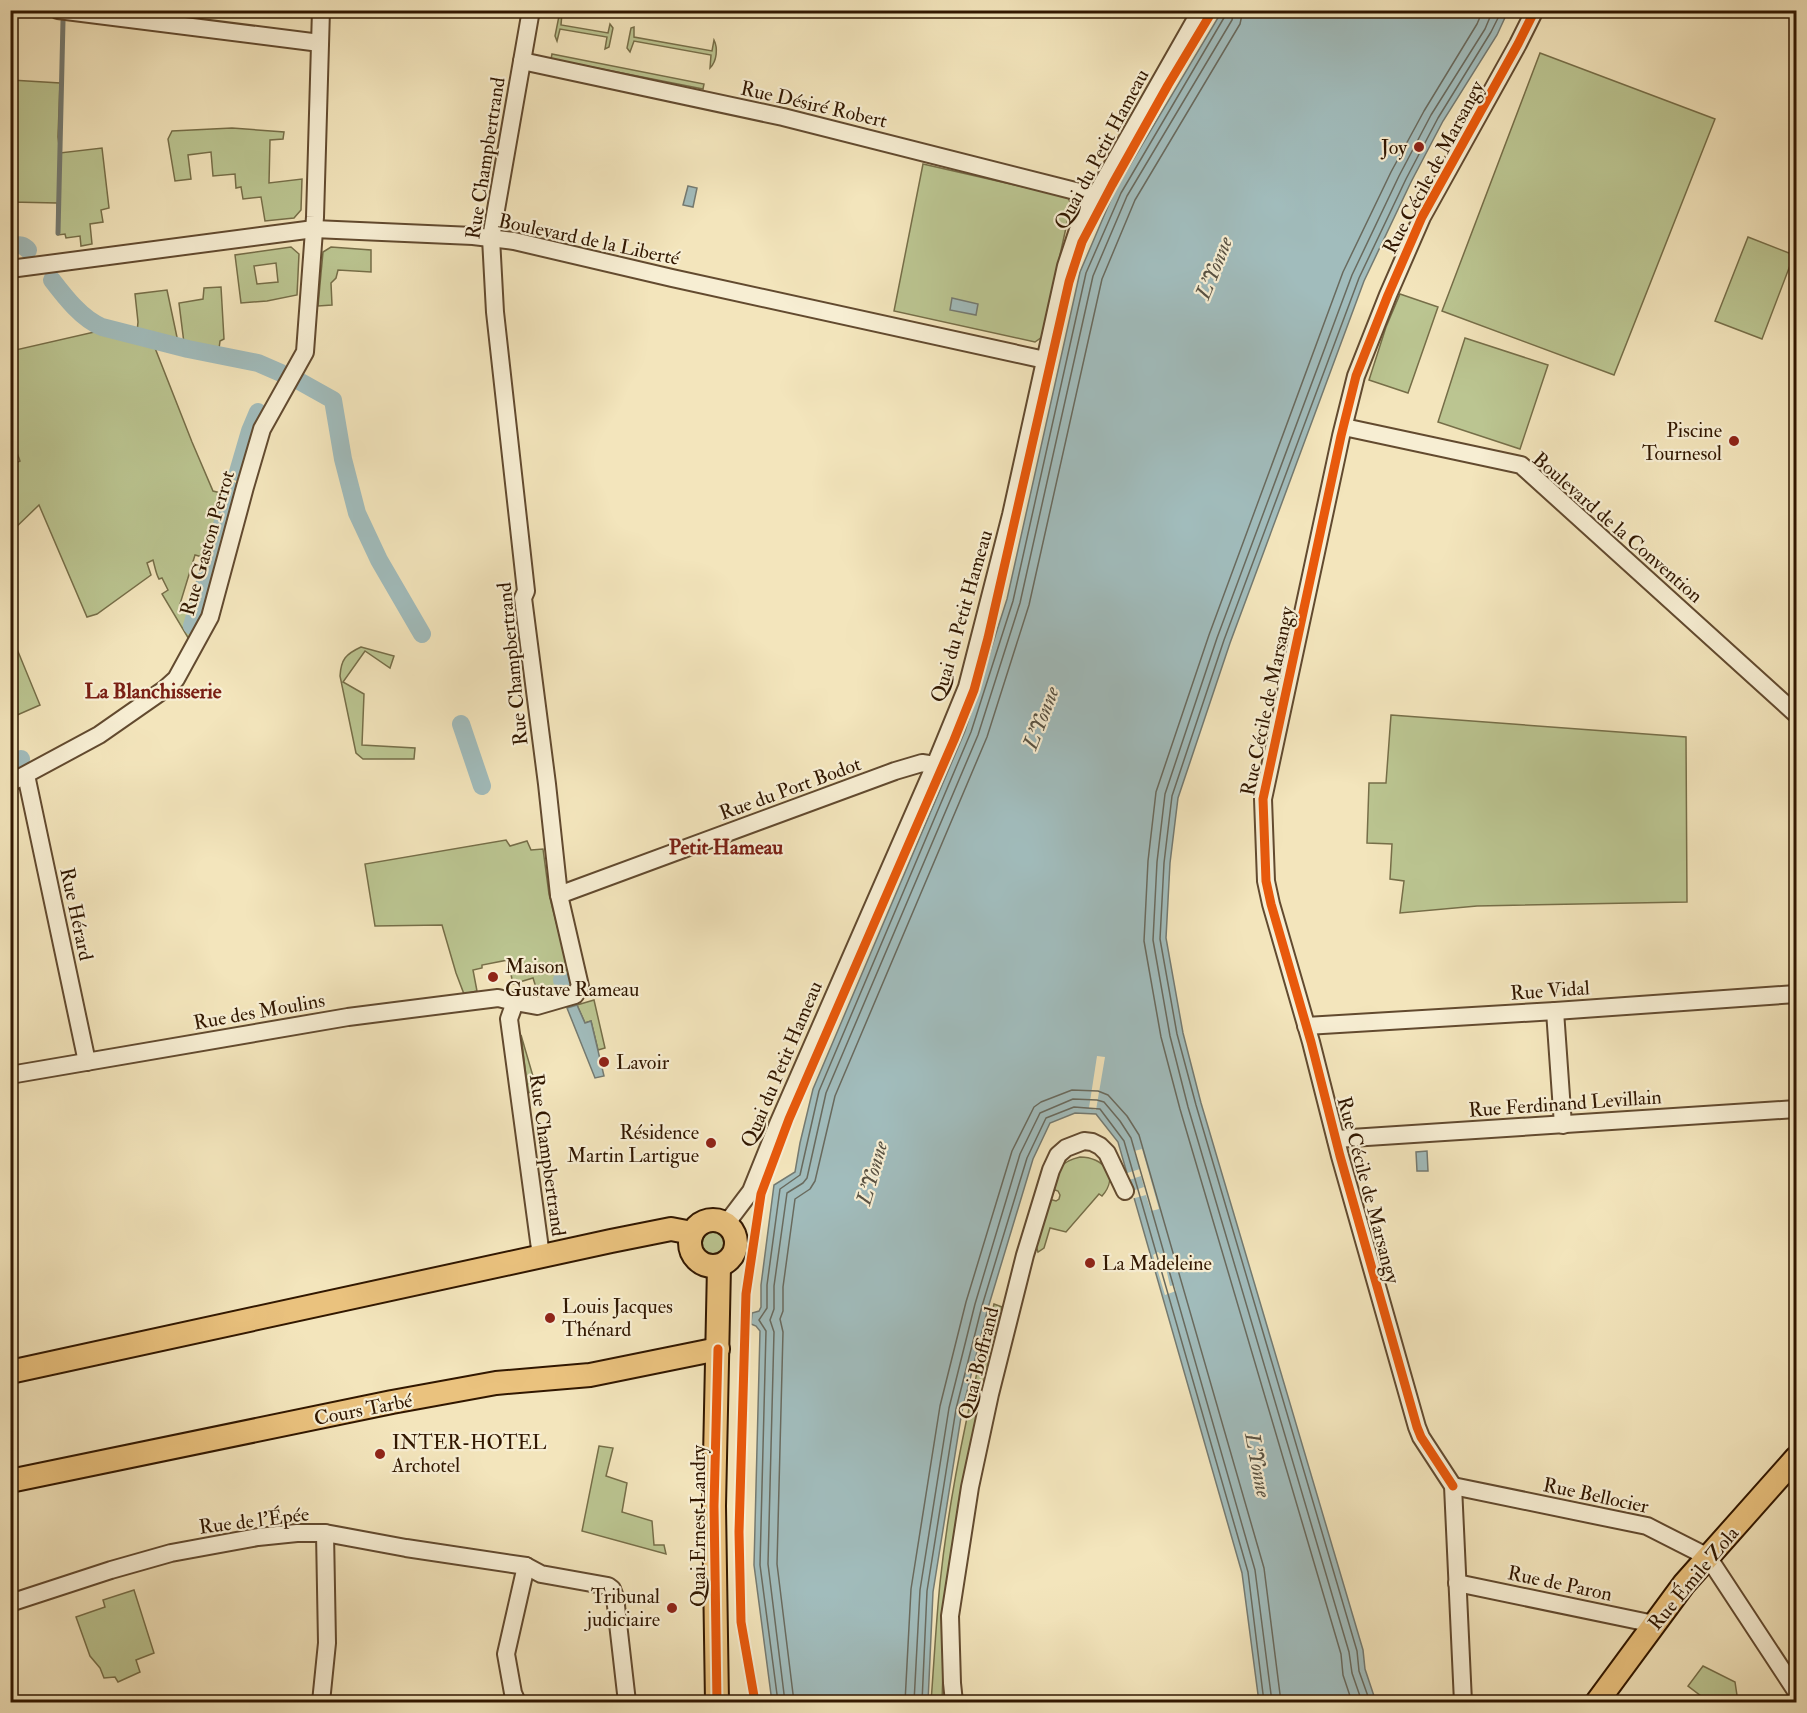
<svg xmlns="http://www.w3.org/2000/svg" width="1807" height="1713" font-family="'IM FELL Double Pica',serif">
	<rect width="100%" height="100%" fill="#f3e5bc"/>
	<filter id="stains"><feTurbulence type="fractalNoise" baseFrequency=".00333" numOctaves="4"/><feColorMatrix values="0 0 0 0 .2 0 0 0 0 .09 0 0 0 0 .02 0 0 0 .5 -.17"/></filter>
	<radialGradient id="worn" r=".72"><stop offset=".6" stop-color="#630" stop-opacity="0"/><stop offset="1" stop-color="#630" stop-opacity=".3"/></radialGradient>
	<g fill="#bbc591" stroke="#766e48" stroke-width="1.5" fill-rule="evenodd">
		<polygon points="562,13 561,25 608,33 610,24 613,28 609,47 605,49 607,37 560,29 557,41 555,36 559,16"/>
		<path d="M634,27V37L712,51L714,40C718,48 717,61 710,68L711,55L634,41L630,52L627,48L631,28Z"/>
		<polygon points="1540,53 1715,119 1614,375 1442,311"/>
		<polygon points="552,54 704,84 703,89 551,59"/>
		<polygon points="11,80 60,83 58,137 60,153 102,148 109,208 101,210 103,222 90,224 92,244 81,246 80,236 66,238 65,234 58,235 57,203 11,202"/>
		<polygon points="232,128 284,132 283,139 270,140 269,183 302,179 301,210 294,218 265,221 261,197 243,199 241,187 236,188 235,174 213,176 211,152 188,155 191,179 175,181 168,139 172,131"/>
		<polygon points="923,164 1068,197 1071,205 1042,337 1035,342 894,311"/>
		<polygon points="1748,237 1794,255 1762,339 1715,321"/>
		<path d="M291,247L299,254L297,295L267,301L241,303L235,255ZM276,263L278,282L257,284L254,266Z"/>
		<polygon points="331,247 371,250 371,272 338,270 336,278 331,283 332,305 318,306 323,252"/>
		<polygon points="221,287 224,339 220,341 219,349 184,343 179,303 203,299 204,288"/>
		<polygon points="167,290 178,342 137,332 138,322 135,294"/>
		<polygon points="1400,294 1438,307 1408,393 1369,380 1386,327"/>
		<path d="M103,330L153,343L192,442L213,491L225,494L206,558L195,555L180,604L193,609L190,620L196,630L190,641L162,594L168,590L162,578L159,579C156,574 155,567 153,560L147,563L151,575L97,614L87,617L39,505L11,532V465L20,461L11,436V351Z"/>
		<polygon points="1465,338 1548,365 1520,449 1438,422"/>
		<polygon points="10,632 40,705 15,716 11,706"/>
		<path d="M361,647L394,656L390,668L365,651L343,682L364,694L362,745L415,748L414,759H363L356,753L340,676C341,659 346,654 361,647Z"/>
		<polygon points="1391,715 1686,737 1687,902 1477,906 1400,913 1404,881 1390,879 1392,844 1367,843 1369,783 1386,783"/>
		<polygon points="506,840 510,846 527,841 531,850 543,849 549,894 571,981 565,989 539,997 533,978 513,984 508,960 482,965 482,968 473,970 477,991 464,994 456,973 442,925 375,926 365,864"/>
		<polygon points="594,1000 605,1048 598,1050 591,1021 585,1023 577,1005"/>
		<polygon points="521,1035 537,1090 528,1093 528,1092"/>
		<path d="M1080,1157C1103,1157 1120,1176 1102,1196L1099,1194L1066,1232L1050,1228L1044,1248L1038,1252L1036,1246L1049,1199L1056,1201L1059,1199L1060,1195L1058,1191L1052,1189C1058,1169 1059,1162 1080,1157Z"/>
		<circle cx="713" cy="1243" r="12"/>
		<path d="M994,1304L1002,1307L962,1485L945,1606L942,1702H931C934,1663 936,1623 940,1583C950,1489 970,1396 994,1304Z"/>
		<polygon points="599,1446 613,1448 606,1476 627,1483 622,1512 652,1521 654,1545 664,1545 666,1554 582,1531"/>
		<polygon points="134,1590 154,1653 136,1660 140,1672 118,1682 115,1677 104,1678 100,1668 90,1656 76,1617 105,1607 103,1600"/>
		<polygon points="1703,1666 1735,1682 1738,1702 1709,1702 1688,1686"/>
	</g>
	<g fill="#a1bcbc" stroke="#747a71" stroke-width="1.5">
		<polygon points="1222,11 1508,11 1497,35 1443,121 1411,182 1364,281 1230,643 1178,798 1170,863 1166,938 1183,1033 1201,1103 1363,1650 1365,1669 1376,1702 1259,1702 1242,1573 1118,1142 1096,1114 1075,1113 1050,1123 1033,1159 988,1308 962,1411 933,1592 928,1702 772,1702 754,1565 760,1331 756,1326 751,1324 752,1313 759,1311 761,1307 761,1285 774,1185 795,1172 800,1143 813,1089 965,731 1007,599 1080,272 1115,190"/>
		<polygon points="688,186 697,188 693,207 683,205"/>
		<polygon points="952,298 978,304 976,315 950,310"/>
		<polygon points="577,1005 585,1023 591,1021 604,1076 595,1078 567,1008"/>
		<polygon points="1427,1151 1428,1171 1417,1171 1416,1152"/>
	</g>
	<g fill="#f3e5bc">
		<polygon points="1097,1056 1105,1057 1096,1110 1089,1108"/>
		<polygon points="1142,1149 1159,1209 1151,1211 1146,1195 1131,1199 1129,1192 1144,1187 1141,1176 1126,1181 1124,1174 1140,1169 1134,1151"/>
		<polygon points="1158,1252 1168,1261 1166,1268 1170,1286 1174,1285 1176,1291 1165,1295 1153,1255"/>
	</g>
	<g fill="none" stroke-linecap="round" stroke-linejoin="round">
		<g stroke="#696a5e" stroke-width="1.5">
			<polyline points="778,1702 760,1565 766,1331 759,1320 767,1308 767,1285 780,1189 800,1175 819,1091 971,732 1013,601 1086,273 1121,193 1225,16 1226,10"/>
			<polyline points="785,1702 768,1564 774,1332 770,1320 774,1309 774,1286 787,1193 803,1183 807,1178 826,1093 978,735 1020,603 1093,276 1127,196 1232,20 1234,10"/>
			<polyline points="794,1702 777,1564 783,1332 780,1319 783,1311 783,1287 795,1199 810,1189 815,1181 835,1096 987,737 1029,605 1102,279 1135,200 1240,24 1243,10"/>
			<polyline points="905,1702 911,1589 940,1406 966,1302 1012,1151 1034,1107 1041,1102 1072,1090 1098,1091 1108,1095 1127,1116 1139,1135 1264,1568 1281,1702"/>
			<polyline points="914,1702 920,1590 949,1408 975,1304 1020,1154 1040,1113 1073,1099 1097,1100 1104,1102 1120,1121 1131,1138 1255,1570 1272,1702"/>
			<polyline points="922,1702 927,1591 956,1409 982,1306 1027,1158 1046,1118 1074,1107 1100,1109 1124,1141 1248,1572 1264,1702"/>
			<polyline points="1352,1702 1343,1675 1341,1654 1180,1109 1161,1037 1144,941 1148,861 1156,792 1209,635 1343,272 1391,172 1424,111 1477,24 1483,10"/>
			<polyline points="1362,1702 1352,1673 1349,1652 1188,1107 1170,1036 1153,940 1157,862 1165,794 1217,638 1352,275 1399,176 1431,115 1485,29 1493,10"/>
			<polyline points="1370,1702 1359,1671 1357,1651 1196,1105 1177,1034 1160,939 1164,863 1172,796 1224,640 1359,278 1406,179 1438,118 1491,32 1502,10"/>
		</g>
		<polyline stroke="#747a71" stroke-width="5" points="58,233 63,21"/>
		<g stroke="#a1bcbc" stroke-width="18">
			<path d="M10,245C18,245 23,244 28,250"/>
			<path d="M52,280C65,297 82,319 102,327L188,349L258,363L281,373"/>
			<polyline points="299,381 333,400 343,459 357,513 379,560 422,634"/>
			<polyline points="238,472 250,431 258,412"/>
			<polyline points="192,626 232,491"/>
			<polyline points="461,724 482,786"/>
			<polyline points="10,764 21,759"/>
			<polyline points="562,980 567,986"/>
		</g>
		<defs>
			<g id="minor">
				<polyline points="58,10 320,43"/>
				<polyline points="531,10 491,238 495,312 526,591 523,598 547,784 559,895 580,986 575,995 537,1006 515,1002 509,1019 541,1256"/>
				<polyline points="522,61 783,117 1095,196"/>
				<polyline points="10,269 314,229 473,236 514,241 672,278 1045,360"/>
				<polyline points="1344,427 1521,465 1796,714"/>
				<polyline points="26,775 87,1062"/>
				<polyline points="10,783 99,735 165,689 176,679 210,617 245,487 262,429 305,352 315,217 321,10"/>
				<polyline points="559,895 895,771 922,763 935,765"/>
				<polyline points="1555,1011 1563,1125"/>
				<polyline points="1306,1026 1555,1011 1796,994"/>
				<polyline points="10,1075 348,1017 498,998 515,1002"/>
				<polyline points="1336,1139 1796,1109"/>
				<polyline points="726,1224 751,1191 778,1124 935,765 967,687 1011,515 1066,266 1081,221 1201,10"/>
				<polyline points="1453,1486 1647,1526 1708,1557 1796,1691"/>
				<polyline points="1457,1583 1654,1624"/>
				<polyline points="10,1603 111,1570 171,1553 258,1537 297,1533 325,1533 406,1548 526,1566 541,1574 608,1586 612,1589 615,1597 627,1702"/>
				<polyline points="321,1702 327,1643 325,1533"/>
				<polyline points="517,1702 513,1693 506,1654 526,1566"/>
				<polyline points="954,1702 952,1683 950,1616 970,1487 990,1394 1025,1255 1051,1170 1058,1155 1066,1148 1084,1141 1092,1142 1100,1146 1107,1153 1125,1191"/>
				<polyline points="1463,1702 1453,1486 1421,1437 1417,1427 1340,1156 1311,1042 1271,904 1266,881 1263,799 1341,436 1356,376 1388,295 1422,217 1518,44 1535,10"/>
			</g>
			<g id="major">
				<circle cx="713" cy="1243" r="23"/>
				<polyline points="10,1372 611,1241 671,1229 692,1233"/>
				<polyline points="10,1481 392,1402 496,1383 590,1375 718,1349"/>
				<polyline points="717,1702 714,1506 719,1266"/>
				<polyline points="1597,1702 1684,1584 1796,1458"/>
			</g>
		</defs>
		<use href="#minor" stroke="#624a2f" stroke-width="20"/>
		<use href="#major" stroke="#311700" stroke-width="26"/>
		<use href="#minor" stroke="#f7eed3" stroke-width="16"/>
		<use href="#major" stroke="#eac27e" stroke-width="22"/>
		<defs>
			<g id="cycleway">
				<polyline points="1453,1486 1421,1437 1417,1427 1340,1156 1311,1042 1271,904 1266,881 1263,799 1341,436 1356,376 1388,295 1422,217 1518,44 1535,10"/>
				<polyline points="717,1702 714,1506 718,1349"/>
				<polyline points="755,1702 741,1622 739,1532 746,1294 761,1194 789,1119 954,740 974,690 988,638 1069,282 1082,242 1112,185 1168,85 1213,10"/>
			</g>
		</defs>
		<use href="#cycleway" stroke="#f7eed3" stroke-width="13"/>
		<use href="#cycleway" stroke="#e8590c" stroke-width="9"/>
	</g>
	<g fill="#8f2418" stroke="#f7eed3" stroke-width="2">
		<circle cx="1419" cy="147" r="6"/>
		<circle cx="1734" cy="441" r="6"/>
		<circle cx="493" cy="977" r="6"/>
		<circle cx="604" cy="1062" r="6"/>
		<circle cx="711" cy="1143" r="6"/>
		<circle cx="1090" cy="1263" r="6"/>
		<circle cx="550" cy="1318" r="6"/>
		<circle cx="380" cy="1454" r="6"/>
		<circle cx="672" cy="1608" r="6"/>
	</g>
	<g text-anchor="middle" stroke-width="4.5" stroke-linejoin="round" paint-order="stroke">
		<g font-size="20" fill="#311700" stroke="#f7eed3">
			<text transform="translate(814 104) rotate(13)" y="7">Rue Désiré Robert</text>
			<text transform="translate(1101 149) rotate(-62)" y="7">Quai du Petit Hameau</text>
			<text transform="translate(485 158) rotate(-81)" y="7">Rue Champbertrand</text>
			<text transform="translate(1433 167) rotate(-62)" y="7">Rue Cécile de Marsangy</text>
			<text transform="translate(589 239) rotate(12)" y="7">Boulevard de la Liberté</text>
			<text transform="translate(1618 527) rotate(41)" y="7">Boulevard de la Convention</text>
			<text transform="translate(207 543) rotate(-74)" y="7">Rue Gaston Perrot</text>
			<text transform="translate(961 616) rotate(-74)" y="7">Quai du Petit Hameau</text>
			<text transform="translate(512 664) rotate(-96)" y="7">Rue Champbertrand</text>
			<text transform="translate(1267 701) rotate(-78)" y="7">Rue Cécile de Marsangy</text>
			<text transform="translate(790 788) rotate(-20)" y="7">Rue du Port Bodot</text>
			<text transform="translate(77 914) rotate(78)" y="7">Rue Hérard</text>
			<text transform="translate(1550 990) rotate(-4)" y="7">Rue Vidal</text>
			<text transform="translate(259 1011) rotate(-10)" y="7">Rue des Moulins</text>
			<text transform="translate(781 1064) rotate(-67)" y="7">Quai du Petit Hameau</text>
			<text transform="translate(1565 1103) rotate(-4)" y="7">Rue Ferdinand Levillain</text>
			<text transform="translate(548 1155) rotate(82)" y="7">Rue Champbertrand</text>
			<text transform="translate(1369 1190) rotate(75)" y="7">Rue Cécile de Marsangy</text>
			<text transform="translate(978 1363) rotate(-76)" y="7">Quai Boffrand</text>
			<text transform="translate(363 1409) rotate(-11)" y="7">Cours Tarbé</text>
			<text transform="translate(1596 1495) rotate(12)" y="7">Rue Bellocier</text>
			<text transform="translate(254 1520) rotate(-7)" y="7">Rue de l'Épée</text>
			<text transform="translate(698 1526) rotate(-90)" y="7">Quai Ernest Landry</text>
			<text transform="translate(1693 1578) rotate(-50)" y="7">Rue Émile Zola</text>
			<text transform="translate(1560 1583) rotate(12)" y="7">Rue de Paron</text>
		</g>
		<g font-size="20" fill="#311700" stroke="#f7eed3" text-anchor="start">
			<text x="1407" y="154" text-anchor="end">Joy</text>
			<text x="1722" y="437" text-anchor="end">Piscine<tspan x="1722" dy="23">Tournesol</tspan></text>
			<text x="505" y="973">Maison<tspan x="505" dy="23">Gustave Rameau</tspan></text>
			<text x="616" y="1069">Lavoir</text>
			<text x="699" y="1139" text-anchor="end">Résidence<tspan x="699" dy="23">Martin Lartigue</tspan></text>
			<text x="1102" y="1270">La Madeleine</text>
			<text x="562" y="1313">Louis Jacques<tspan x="562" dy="23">Thénard</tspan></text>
			<text x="392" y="1449">INTER-HOTEL<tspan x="392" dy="23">Archotel</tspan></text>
			<text x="660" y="1603" text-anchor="end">Tribunal<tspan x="660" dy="23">judiciaire</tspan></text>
		</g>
		<g font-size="21" font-style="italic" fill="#585142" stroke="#f7eed3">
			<text transform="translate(1214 268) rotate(-68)" y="7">L'Yonne</text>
			<text transform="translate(1041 718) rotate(-69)" y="7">L'Yonne</text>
			<text transform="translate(872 1173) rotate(-74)" y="7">L'Yonne</text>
			<text transform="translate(1258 1465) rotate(79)" y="7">L'Yonne</text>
		</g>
		<g font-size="21" font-weight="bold" fill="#7a1f14" stroke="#f7eed3">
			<text x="153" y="698">La Blanchisserie</text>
			<text x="726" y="854">Petit Hameau</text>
		</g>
	</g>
	<rect width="1807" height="1713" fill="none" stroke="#f3e5bc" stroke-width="36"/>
	<rect x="12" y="12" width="1783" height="1689" fill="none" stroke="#311700" stroke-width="3"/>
	<rect x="18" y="18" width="1771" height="1677" fill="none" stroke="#311700" stroke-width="1.5"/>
	<rect width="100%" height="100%" filter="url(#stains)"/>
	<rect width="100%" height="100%" fill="url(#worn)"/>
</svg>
